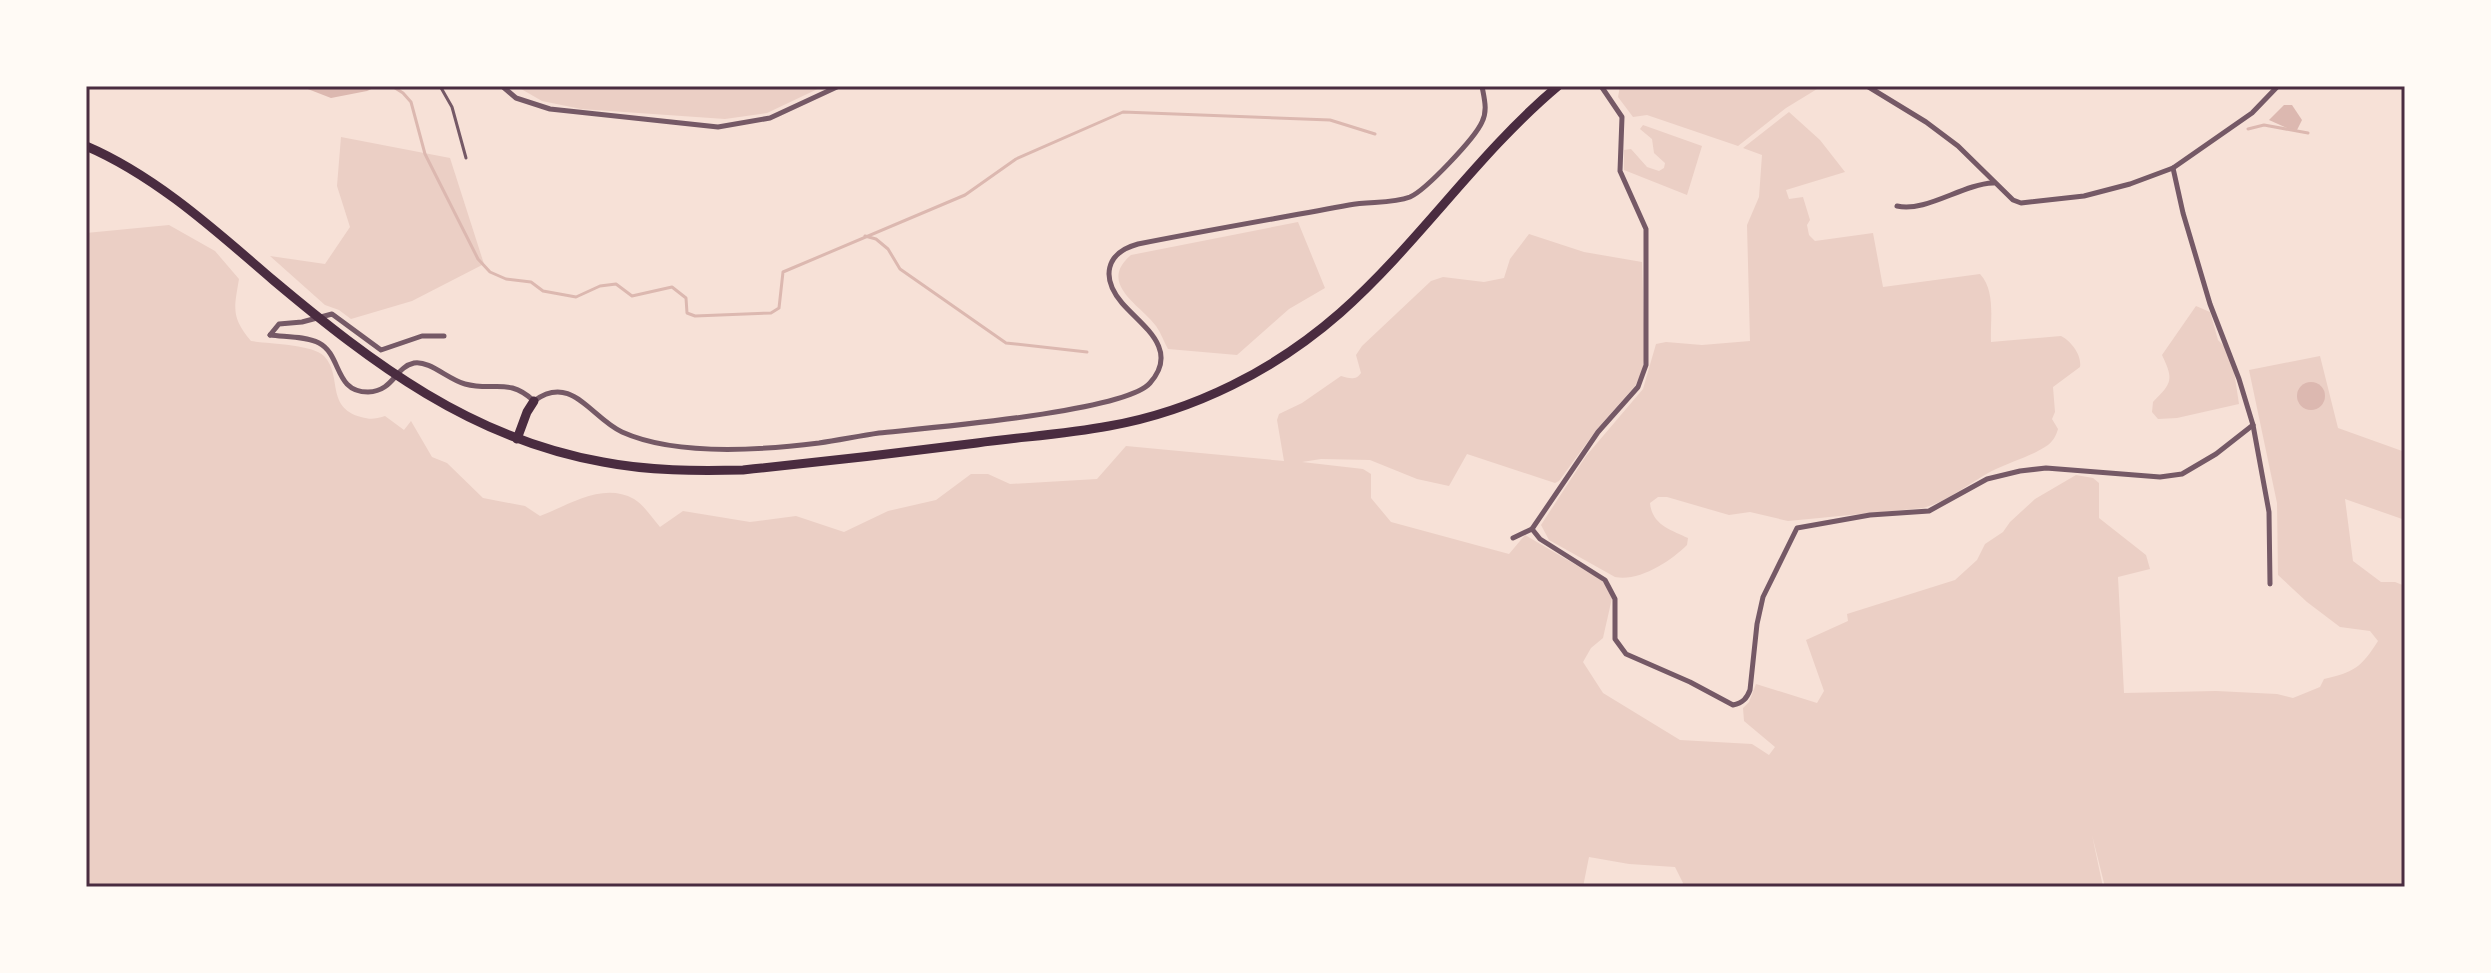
<svg xmlns="http://www.w3.org/2000/svg" width="2491" height="973" font-family="'Roboto Condensed',sans-serif">
	<rect width="100%" height="100%" fill="#f7e1d7"/>
	<g fill="#ebcfc5">
		<polygon points="516,86 824,86 767,113 725,119 581,109 542,101"/>
		<polygon points="1620,86 1822,86 1786,108 1738,146 1647,115 1633,117 1618,97"/>
		<path d="M1789,112L1820,140L1845,172L1786,190L1789,199L1803,197L1810,220L1807,225L1809,235L1815,241L1873,233L1883,287L1980,274C1996,291 1990,320 1991,342L2061,336C2071,341 2082,355 2080,367L2053,387L2055,412L2052,419L2058,429C2056,436 2053,441 2048,445C2032,456 2013,461 1996,469C1971,481 1950,501 1923,508L1788,521L1750,512L1729,515L1667,497H1658L1650,503C1652,525 1671,530 1688,538L1687,545C1671,561 1639,582 1615,577L1549,540L1541,525L1586,456L1643,389L1656,344L1666,342L1702,345L1750,341L1747,225L1759,197L1762,155L1743,148Z"/>
		<polygon points="1643,125 1702,146 1687,195 1624,170 1624,150 1631,149 1647,167 1659,171 1664,168 1665,163 1654,153 1652,139 1640,129"/>
		<polygon points="341,137 450,158 484,264 412,301 351,319 339,310 325,305 270,256 325,264 350,227 337,186"/>
		<path d="M1298,222L1325,288L1289,309L1237,355L1168,349C1164,342 1161,333 1156,326C1141,305 1097,284 1131,255Z"/>
		<path d="M169,225L215,251L239,279C234,309 231,317 251,341C269,344 312,344 324,356C343,376 325,407 361,417C371,420 375,419 385,416L404,430L411,421L432,457L447,463L483,498L525,506L540,516C571,504 603,482 634,499C644,505 653,519 660,527L683,511L750,522L796,516L844,532L888,511L936,500L971,474H988L1010,484L1097,479L1126,446L1284,461L1277,420L1279,414L1302,403L1341,376C1348,378 1356,381 1361,373L1356,355L1362,346L1431,281L1443,277L1484,282L1504,278L1510,259L1529,234L1584,252L1642,262L1645,355L1642,372L1635,386L1597,429L1559,481L1555,483L1467,454L1449,486L1417,479L1370,460L1321,459L1302,462L1363,469L1371,474V498L1391,522L1509,554L1525,535L1600,579L1608,587L1612,598L1603,638L1591,648L1583,662L1603,693L1680,740L1752,744L1769,755L1775,747L1744,721L1743,708L1749,702L1756,684L1817,703L1824,691L1806,640L1848,621L1847,614L1955,580L1977,560L1985,544L2003,532L2010,522L2035,499L2076,475L2093,478L2099,483V518L2146,555L2150,569L2118,577L2124,693L2216,691L2277,694L2293,698L2320,687L2324,679C2354,672 2361,668 2378,641L2370,631L2340,627L2307,602L2278,575L2277,503L2249,370L2320,356L2338,428L2405,452V520L2345,499L2353,561L2381,582H2395L2405,586V887H2105L2092,835L2103,887H1681L1683,883L1675,867L1629,864L1589,857L1583,887H86V233Z"/>
		<path d="M2196,306L2210,312L2218,340L2226,348L2234,371L2239,404L2177,418L2158,419L2152,412L2153,402C2172,383 2174,380 2162,355Z"/>
	</g>
	<g fill="#dcb8b0">
		<polygon points="300,86 378,86 367,91 331,98"/>
		<polygon points="2284,105 2292,105 2302,120 2296,132 2269,120"/>
		<circle cx="2311" cy="396" r="14"/>
	</g>
	<g fill="none" stroke-linecap="round" stroke-linejoin="round">
		<g stroke="#dcb8b0" stroke-width="3">
			<polyline points="392,86 403,93 411,102 425,154 478,259 490,272 506,279 531,282 543,291 576,297 600,286 616,284 632,296 672,287 686,298 687,313 695,316 771,313 779,308 783,272 965,195 1016,159 1123,112 1330,120 1375,134"/>
			<polyline points="2248,129 2264,125 2308,133"/>
			<polyline points="865,236 876,239 888,249 900,269 1006,343 1087,352"/>
		</g>
		<polyline stroke="#755966" stroke-width="3" points="440,86 452,107 466,158"/>
		<g stroke="#755966" stroke-width="5">
			<polyline points="502,86 516,98 550,109 718,127 770,118 839,86"/>
			<polyline points="1867,86 1926,122 1958,146 2013,200 2021,203 2084,196 2130,184 2173,168 2252,113 2278,86"/>
			<polyline points="2173,168 2183,213 2210,304 2239,379 2253,425 2269,512 2270,584"/>
			<path d="M1897,206C1925,213 1963,184 1993,183"/>
			<path d="M270,335C285,337 305,336 319,343C342,355 334,392 368,392C394,391 395,367 414,363C429,360 449,380 465,384C495,392 508,377 534,401C572,373 591,418 622,432C675,456 763,450 819,443C839,440 859,436 879,433C926,428 1125,412 1150,383C1180,349 1142,326 1122,303C1101,278 1105,253 1138,244C1208,230 1279,218 1349,205C1369,201 1392,204 1410,197C1426,190 1475,138 1482,122C1488,110 1484,98 1482,86"/>
			<polyline points="270,335 279,324 302,322 332,314 381,350 422,336 444,336"/>
			<path d="M1532,529L1540,539L1605,580L1615,599V639L1626,654L1690,682L1733,705C1743,703 1747,698 1750,690L1757,624L1763,597L1797,528L1870,515L1929,511L1987,479L2020,471L2046,468L2160,477L2182,474L2216,454L2253,425"/>
			<polyline points="1513,538 1532,529 1598,432 1638,387 1646,365 1646,229 1620,171 1622,117 1601,86"/>
		</g>
		<g stroke="#4a2c40" stroke-width="9">
			<path d="M86,146C156,176 216,231 273,280C373,364 472,439 603,462C649,471 696,471 743,470C821,462 899,453 977,443C1021,437 1066,434 1109,426C1194,411 1275,370 1340,313C1419,243 1478,153 1558,86"/>
			<polyline points="517,439 527,412 534,401"/>
		</g>
	</g>
	<rect width="2491" height="973" fill="none" stroke="#fffaf5" stroke-width="176"/>
	<rect x="88" y="88" width="2315" height="797" fill="none" stroke="#4a2c40" stroke-width="3"/>
</svg>
